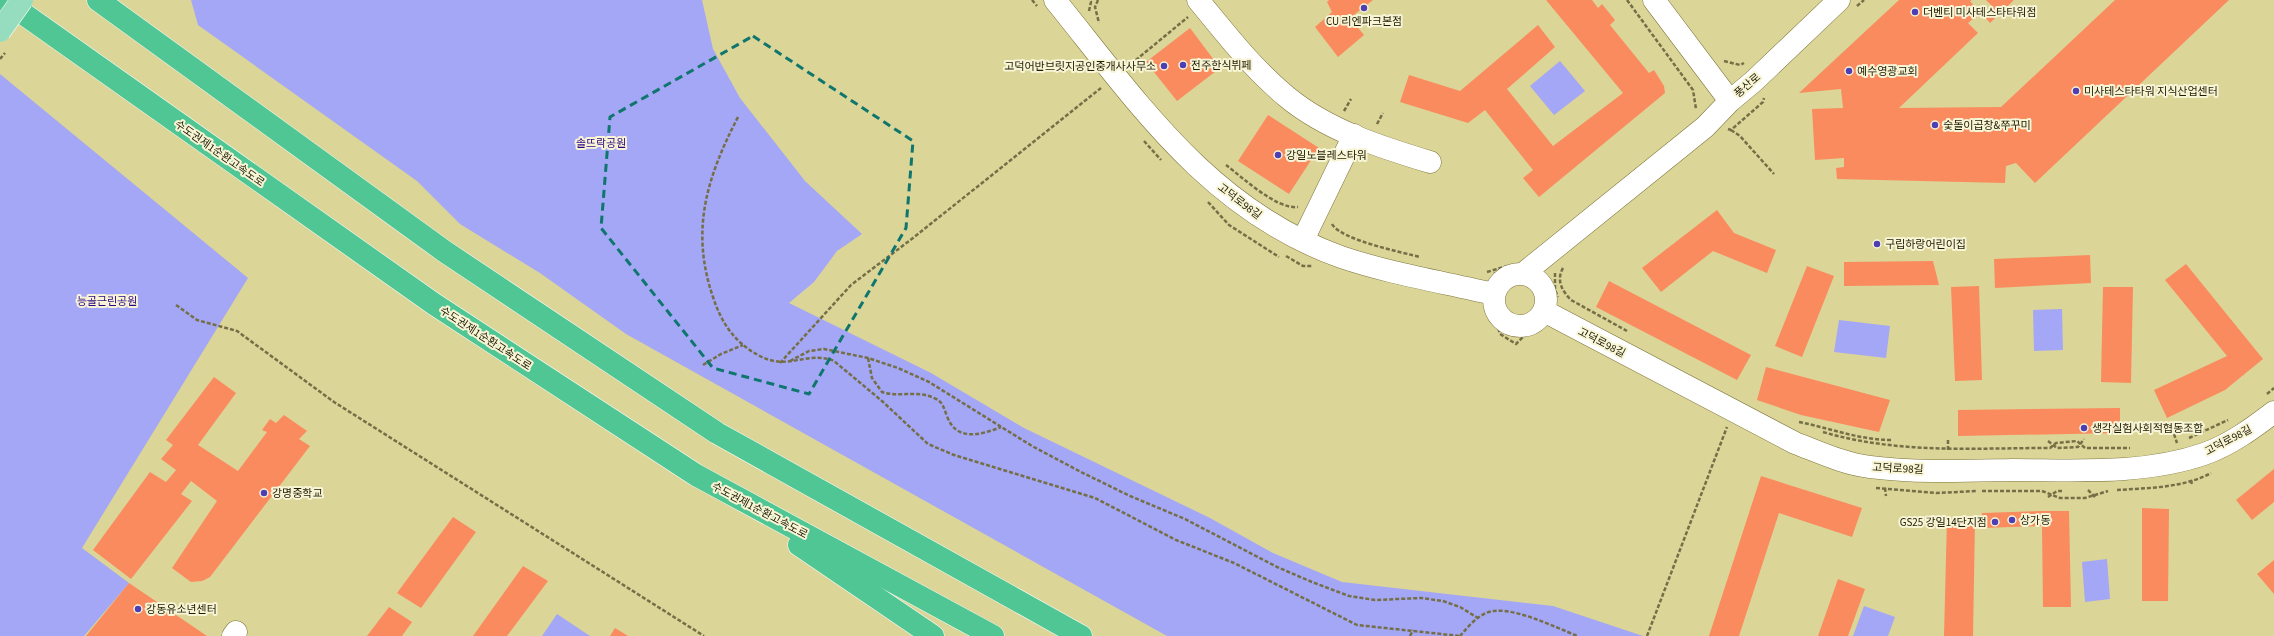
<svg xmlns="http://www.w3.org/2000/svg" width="2274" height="636" font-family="'Source Sans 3','Noto Sans KR',sans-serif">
	<rect width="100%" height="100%" fill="#dcd598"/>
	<g fill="#a4a6f6">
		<polygon points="191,0 702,0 713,49 740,98 805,181 862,234 837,251 814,282 789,303 931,373 1024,428 1210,518 1273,553 1342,582 1553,606 1643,636 1167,636 626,334 540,273 460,224 417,181 198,25"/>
		<polygon points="1560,61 1585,91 1554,115 1530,86"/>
		<polygon points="0,74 248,278 82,548 129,583 84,636 0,636"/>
		<polygon points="2062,309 2063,350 2034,351 2033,310"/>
		<polygon points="1839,320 1890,326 1886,358 1834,352"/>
		<polygon points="2107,559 2110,599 2085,602 2082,562"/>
		<polygon points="1864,606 1895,617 1888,636 1853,636"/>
		<polygon points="557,614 590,636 542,636"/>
	</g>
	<g fill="#fa8b5e">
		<polygon points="1329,0 1373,0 1350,18 1364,35 1338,57 1315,27 1332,12 1327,2"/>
		<polygon points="1546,0 1592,0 1598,8 1602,4 1615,20 1610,25 1649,73 1654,70 1664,86 1665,93 1539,197 1523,178 1533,170 1485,110 1468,123 1400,102 1409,75 1460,91 1538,25 1555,47 1507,89 1553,146 1623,93"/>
		<polygon points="1899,0 1972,0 1970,1 1980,13 1968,23 1978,33 1899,108 2001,107 2115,0 2229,0 2035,183 2016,163 2006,166 2005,183 1837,179 1836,168 1844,167 1844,158 1815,160 1812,109 1843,108 1841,89 1799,93"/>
		<polygon points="1986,0 2014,0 1990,23 1984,16 1993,7"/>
		<polygon points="1190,28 1220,68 1177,101 1146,62"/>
		<polygon points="1268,115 1319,148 1289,194 1238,161"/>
		<polygon points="1717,210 1734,233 1776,250 1767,273 1713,251 1661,292 1642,268"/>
		<polygon points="2090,255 2091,283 1995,288 1994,259"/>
		<polygon points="1933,261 1939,285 1844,286 1844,262"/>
		<polygon points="2186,264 2263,359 2225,390 2167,418 2154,390 2227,356 2165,280"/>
		<polygon points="1807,266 1834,276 1802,357 1775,346"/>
		<polygon points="1609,281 1751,355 1737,380 1596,307"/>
		<polygon points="1979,286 1982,380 1955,381 1951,287"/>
		<polygon points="2103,287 2133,287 2131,383 2101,382"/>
		<polygon points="1766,367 1890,400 1879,432 1801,415 1757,400"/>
		<polygon points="214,377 236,393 198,445 238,471 267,432 262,430 270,419 276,423 284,415 307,431 299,439 310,446 210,577 202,581 191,582 172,568 217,501 191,481 181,494 192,501 131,579 93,550 150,472 166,482 176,470 161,459 173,445 166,440"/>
		<polygon points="2120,408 2120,433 1958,436 1958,410"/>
		<polygon points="2274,469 2274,502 2252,520 2236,500"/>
		<polygon points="1761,476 1862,508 1852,537 1779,513 1739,636 1709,636"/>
		<polygon points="2142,508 2169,509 2168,601 2142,601"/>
		<polygon points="2042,511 2069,511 2071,607 2043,607 2042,526 1982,528 1982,513"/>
		<polygon points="453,517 476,532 421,608 397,593"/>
		<polygon points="1947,519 1975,520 1973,636 1944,636"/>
		<polygon points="2274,560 2274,594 2257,574"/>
		<polygon points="523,566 548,581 507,636 473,636"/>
		<polygon points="1838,579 1865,589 1848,636 1818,636"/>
		<polygon points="129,583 207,636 86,636"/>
		<polygon points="389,607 412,622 402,636 367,636"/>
		<polygon points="615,628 628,636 610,636"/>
	</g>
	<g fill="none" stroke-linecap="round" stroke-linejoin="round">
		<defs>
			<g id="minor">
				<path d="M1055,0C1139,104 1210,210 1341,257C1391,274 1443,282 1494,294"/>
				<path d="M1198,0C1226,34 1253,69 1287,97C1327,130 1380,147 1430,162"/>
				<polyline points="1654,0 1730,101"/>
				<polyline points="1303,240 1354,135"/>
				<polyline points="1524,273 1705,127 1730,101 1754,81 1839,0"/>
				<circle cx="1520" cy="300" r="26"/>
				<path d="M1544,311L1795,443C1819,452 1844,464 1870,467C1916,473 1965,471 2012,470C2075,470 2143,475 2204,454C2230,445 2253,428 2274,412"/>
				<polyline points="233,636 236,632"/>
			</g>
			<g id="highway">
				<polyline points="4,0 434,304 696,475 993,636"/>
				<polyline points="98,0 444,251 717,433 1081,636"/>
				<polyline points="799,545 933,636"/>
			</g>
		</defs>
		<use href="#minor" stroke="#7d763c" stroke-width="23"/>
		<use href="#highway" stroke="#fff" stroke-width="23"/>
		<g stroke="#746f47" stroke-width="2.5" stroke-dasharray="4 2" stroke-linecap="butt">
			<polyline points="1032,0 1037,6"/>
			<polyline points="1098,0 1095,7 1099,23"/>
			<polyline points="1627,0 1693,90 1696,109"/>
			<polyline points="1857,6 1864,0"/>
			<polyline points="1089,11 1091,2 1089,0"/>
			<polyline points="0,59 5,53"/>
			<polyline points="1724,61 1740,65 1744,63"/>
			<polyline points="1131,64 1188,17"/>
			<polyline points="1344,111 1351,99"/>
			<path d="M738,117C707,177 690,230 713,297C721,322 734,342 758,355C788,372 807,350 834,361L882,401L928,444L954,455L1095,498L1176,540L1234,563L1357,625L1460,636"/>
			<polyline points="1377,124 1383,113"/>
			<polyline points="1728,129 1731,130 1763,102 1764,98"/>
			<polyline points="1731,130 1740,136 1774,174"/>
			<polyline points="1144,141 1161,160"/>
			<path d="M1226,165C1242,177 1277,210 1298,207"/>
			<polyline points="1208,202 1229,225 1279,257"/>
			<path d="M1332,224C1341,240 1401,252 1420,257"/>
			<polyline points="1286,256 1303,266 1312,266"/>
			<path d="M1563,268C1556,280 1562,291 1571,300L1627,331"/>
			<polyline points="1487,272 1507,266"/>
			<polyline points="1555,273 1555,290 1558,297"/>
			<polyline points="1494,274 1506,269"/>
			<polyline points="176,305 197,320 237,331 334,402 704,636"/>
			<polyline points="1489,313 1498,327 1500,334 1516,344 1523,337 1539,329"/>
			<path d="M868,358L872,378L882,392C900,398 918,389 936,399C943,402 944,409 947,416C956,442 981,435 1001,427"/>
			<polyline points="790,361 809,351 824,349 868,358 898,368 929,382 1032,446 1081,472 1130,496 1185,519 1277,567 1312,582 1349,596 1375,600 1421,598 1443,601 1460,607 1478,618"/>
			<polyline points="780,363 851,285 913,238 1101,88"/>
			<polyline points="703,365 721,354 743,345"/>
			<polyline points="2267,394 2274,388"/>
			<path d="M1799,422C1830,428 1859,440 1891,440"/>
			<path d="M1823,432C1898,454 1972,448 2050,448L2056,443L2077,441L2085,448H2130"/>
			<polyline points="2174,434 2177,443"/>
			<polyline points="2189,438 2228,420"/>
			<polyline points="2048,441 2057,448 2078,447 2084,439"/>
			<polyline points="1948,450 1948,440"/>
			<polyline points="2191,480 2192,485"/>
			<polyline points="1876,488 1937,493 1977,491"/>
			<polyline points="1885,488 1886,496"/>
			<polyline points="2088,490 2095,497"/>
			<path d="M2117,490C2148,488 2183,488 2211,473"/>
			<polyline points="1982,491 2042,491 2060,498 2085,498 2108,491"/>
			<polyline points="2048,497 2057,491 2062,491"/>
			<polyline points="1410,636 1413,630"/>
			<path d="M1460,636C1467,628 1475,618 1486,613C1508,603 1556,628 1578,636"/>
			<polyline points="1647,636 1727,427"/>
		</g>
		<use href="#minor" stroke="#fff" stroke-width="22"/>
		<use href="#highway" stroke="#4fc693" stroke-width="22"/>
		<defs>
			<polyline id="major-bridge" points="0,31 22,0"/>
		</defs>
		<use href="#major-bridge" stroke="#fff" stroke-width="23" stroke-linecap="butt"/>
		<use href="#major-bridge" stroke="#95ddbe" stroke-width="22"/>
	</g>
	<path fill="none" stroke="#0f766e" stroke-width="3" stroke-dasharray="8 5" stroke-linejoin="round" d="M753,36L913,141L906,228L809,394L713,368L601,228L610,117Z"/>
	<g fill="#4d3eb5" stroke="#f8f5d6" stroke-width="1.5">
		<circle cx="1364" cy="8" r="4"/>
		<circle cx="1915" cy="12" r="4"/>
		<circle cx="1183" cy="65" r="4"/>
		<circle cx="1164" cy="66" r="4"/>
		<circle cx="1849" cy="71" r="4"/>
		<circle cx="2076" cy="91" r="4"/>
		<circle cx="1935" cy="125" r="4"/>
		<circle cx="1278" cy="155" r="4"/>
		<circle cx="1877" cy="244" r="4"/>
		<circle cx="2084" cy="428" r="4"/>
		<circle cx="264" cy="493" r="4"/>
		<circle cx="2012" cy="520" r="4"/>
		<circle cx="1995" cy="522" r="4"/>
		<circle cx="138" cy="609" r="4"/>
	</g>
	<g text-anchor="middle" stroke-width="4" stroke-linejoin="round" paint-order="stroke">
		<g font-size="11" fill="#1e1b04" stroke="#f8f5d6" text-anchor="start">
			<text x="1923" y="16">더벤티 미사테스타타워점</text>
			<text x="1364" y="25" text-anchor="middle">CU 리엔파크본점</text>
			<text x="1191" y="69">전주한식뷔페</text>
			<text x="1156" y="70" text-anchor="end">고덕어반브릿지공인중개사사무소</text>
			<text x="1857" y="75">예수영광교회</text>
			<text x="2084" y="95">미사테스타타워 지식산업센터</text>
			<text x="1943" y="129">숯돌이곱창&amp;쭈꾸미</text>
			<text x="1286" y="159">강일노블레스타워</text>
			<text x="1885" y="248">구립하랑어린이집</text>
			<text x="2092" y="432">생각실험사회적협동조합</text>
			<text x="272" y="497">강명중학교</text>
			<text x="2020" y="524">상가동</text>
			<text x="1987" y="526" text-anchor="end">GS25 강일14단지점</text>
			<text x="146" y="613">강동유소년센터</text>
		</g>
		<g font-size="11" fill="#1e1b04" stroke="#f8f5d6">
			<text transform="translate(1747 85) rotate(-41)" y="4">풍산로</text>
			<text transform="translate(220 153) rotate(35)" y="4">수도권제1순환고속도로</text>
			<text transform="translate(1240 201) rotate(37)" y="4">고덕로98길</text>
			<text transform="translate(486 338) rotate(33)" y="4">수도권제1순환고속도로</text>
			<text transform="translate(1602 342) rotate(27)" y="4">고덕로98길</text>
			<text transform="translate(2228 440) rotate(-28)" y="4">고덕로98길</text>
			<text transform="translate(1898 468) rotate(3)" y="4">고덕로98길</text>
			<text transform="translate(760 510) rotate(28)" y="4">수도권제1순환고속도로</text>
		</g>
		<g font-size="11" fill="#2d0684" stroke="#f8f5d6">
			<text x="601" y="147">솔뜨락공원</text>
			<text x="107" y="305">능골근린공원</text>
		</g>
	</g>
</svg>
